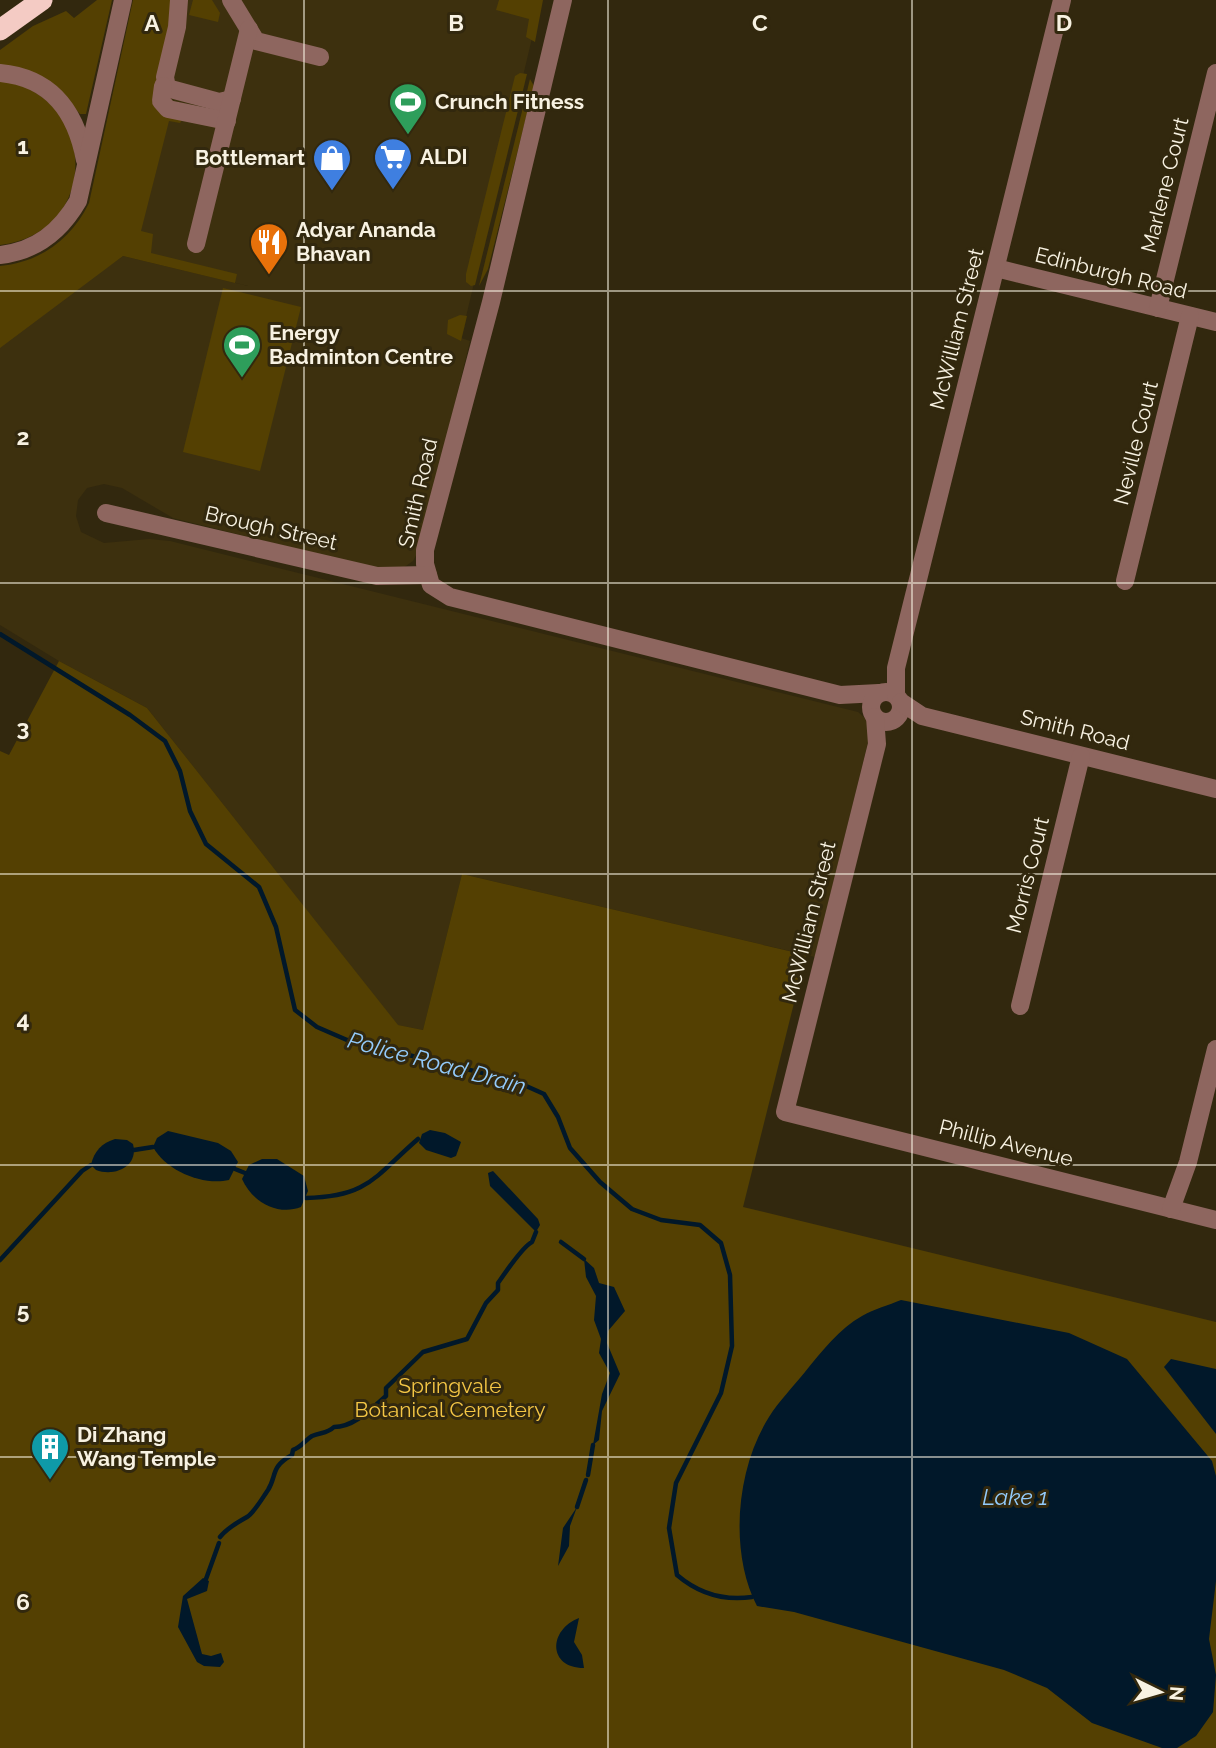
<svg xmlns="http://www.w3.org/2000/svg" width="1216" height="1748" font-family="Raleway,sans-serif">
	<rect width="100%" height="100%" fill="#32280e"/>
	<polygon fill="#3d300e" points="172,0 541,0 461,338 470,341 419,550 413,561 403,568 385,571 173,518 122,488 104,484 87,488 78,500 76,516 81,532 104,543 149,539 170,541 858,712 867,720 869,738 815,957 462,874 423,1030 397,1025 147,708 59,661 0,625 0,343 123,256 248,286 167,265 146,254 139,223"/>
	<g fill="#544002">
		<polygon points="97,0 112,0 86,114 80,114 64,96 0,66 0,50 33,26 66,11 74,18"/>
		<path d="M133,0H175L158,100L217,128L182,120L180,123L169,121L141,231L153,234L151,253L237,274L235,283L123,256L0,348V266C40,262 71,240 89,203Z"/>
		<polygon points="193,0 212,0 220,13 218,22 189,15"/>
		<polygon points="499,0 543,0 535,42 526,37 529,19 496,10"/>
		<polygon points="520,73 527,74 475,285 471,286 466,282 466,274 515,76"/>
		<polygon points="530,79 534,86 488,269 479,286"/>
		<path d="M0,80C99,95 102,233 0,245Z"/>
		<polygon points="223,288 301,307 260,471 183,452"/>
		<polygon points="460,315 467,316 461,341 447,334 448,320"/>
		<polygon points="59,661 147,708 398,1025 423,1030 462,874 806,955 743,1207 1216,1322 1216,1748 0,1748 0,751 9,755"/>
	</g>
	<g fill="#01182a">
		<polygon points="430,1130 445,1133 461,1142 456,1156 451,1158 426,1150 419,1143 422,1134"/>
		<path d="M168,1131L218,1143L231,1151L238,1162L229,1180C203,1186 166,1171 153,1147L157,1138Z"/>
		<path d="M115,1139L127,1140L133,1144C139,1167 114,1177 96,1170L91,1165C94,1151 102,1143 115,1139Z"/>
		<path d="M262,1159H277L304,1176L308,1191L301,1207C278,1216 252,1202 242,1179L249,1165Z"/>
		<polygon points="493,1171 538,1219 540,1225 536,1232 490,1186 488,1173"/>
		<polygon points="584,1259 594,1268 599,1283 614,1287 625,1311 608,1331 607,1343 620,1374 602,1411 599,1440 593,1445 602,1394 610,1373 599,1353 601,1339 594,1320 596,1296 586,1277"/>
		<path d="M901,1300L1069,1333L1127,1359L1212,1461L1216,1476V1581L1209,1639L1216,1675L1213,1712L1196,1736L1177,1748H1162L1092,1723L1047,1688L1004,1670L794,1612L757,1606C729,1552 736,1469 769,1417C779,1401 793,1387 805,1372C821,1352 840,1328 862,1316C874,1309 889,1305 901,1300Z"/>
		<polygon points="1171,1359 1216,1369 1216,1434 1164,1367"/>
		<polygon points="577,1507 570,1526 569,1546 558,1566 563,1528"/>
		<polygon points="203,1578 209,1581 207,1591 187,1599 202,1654 211,1656 221,1653 224,1662 220,1667 204,1666 197,1662 178,1627 183,1596"/>
		<path d="M579,1618L574,1642L582,1655L584,1668C548,1668 548,1630 579,1618Z"/>
	</g>
	<g fill="none" stroke-linecap="round" stroke-linejoin="round">
		<g stroke="#01182a" stroke-width="4.5">
			<path d="M0,634L130,715L165,741L180,771L190,811L206,844L259,887L276,927L295,1010L317,1027L347,1040L515,1081L544,1094L558,1117L570,1148L600,1182L632,1209L661,1220L700,1225L721,1243L730,1275L732,1346L721,1393L676,1483L669,1528L677,1575C698,1593 724,1601 752,1597"/>
			<polyline points="134,1150 153,1147"/>
			<polyline points="235,1169 245,1173"/>
			<path d="M306,1198C369,1197 376,1175 418,1139"/>
			<polyline points="561,1242 584,1259"/>
			<polyline points="0,1260 82,1171 91,1165"/>
			<polyline points="588,1475 593,1445"/>
			<polyline points="577,1507 586,1480"/>
			<path d="M220,1537C228,1527 237,1523 247,1517C254,1513 263,1497 268,1490C277,1476 270,1467 292,1455L293,1450C302,1447 305,1440 312,1436C321,1432 327,1434 334,1427C354,1427 371,1409 386,1396V1388L423,1352L467,1339L486,1303L498,1290V1283C506,1272 522,1247 532,1242L536,1232"/>
			<polyline points="206,1579 219,1543"/>
		</g>
		<g stroke="#8e665f" stroke-width="18">
			<polyline points="179,0 177,27 165,77 167,88 219,102 232,99"/>
			<polyline points="231,0 256,41 320,57"/>
			<polyline points="563,0 491,302 425,550 425,564 431,585 450,597 840,695 879,693"/>
			<path d="M0,73C52,78 76,112 85,160"/>
			<polyline points="163,86 161,101 168,109 227,121"/>
			<polyline points="196,244 249,29"/>
			<path d="M0,255C36,251 60,232 78,201L123,0"/>
			<polyline points="996,268 1216,322"/>
			<polyline points="1158,308 1216,73"/>
			<polyline points="106,513 377,576 428,575"/>
			<polyline points="1125,581 1190,316"/>
			<circle cx="886" cy="707" r="15"/>
			<polyline points="896,695 896,668 1062,0"/>
			<polyline points="901,702 922,716 1216,789"/>
			<polyline points="875,717 877,744 785,1112 1216,1220"/>
			<polyline points="1020,1006 1081,756"/>
			<polyline points="1171,1209 1188,1162 1216,1049"/>
		</g>
		<polyline stroke="#f4cbc4" stroke-width="21" points="0,30 42,0"/>
	</g>
	<path fill="none" stroke="#f8f2e2" stroke-width="2" stroke-opacity="0.55" d="M304,0V1748M608,0V1748M912,0V1748M0,291H1216M0,583H1216M0,874H1216M0,1165H1216M0,1457H1216"/>
	<defs>
		<symbol id="stadium-pin" viewBox="-11 -11 22 30"><path d="M0 17L-7.5 6A9.5 9.5 0 1 1 7.5 6Z" fill="#2e9e5b" stroke="#32280e"/><path d="M0-5a6.5 5 0 1 0 0 10a6.5 5 0 1 0 0-10ZM-3.5-1.8h7v3.6h-7Z" fill="#fff"/></symbol>
		<symbol id="supermarket-pin" viewBox="-11 -11 22 30"><path d="M0 17L-7.5 6A9.5 9.5 0 1 1 7.5 6Z" fill="#3f7fe0" stroke="#32280e"/><path d="M-6-5.5h2.5l.6 2H6L4.5 2H-2.5L-4.4-4H-6ZM-1.5 3.2a1.3 1.3 0 1 0 .1 0ZM3 3.2a1.3 1.3 0 1 0 .1 0Z" fill="#fff"/></symbol>
		<symbol id="shop-pin" viewBox="-11 -11 22 30"><path d="M0 17L-7.5 6A9.5 9.5 0 1 1 7.5 6Z" fill="#3f7fe0" stroke="#32280e"/><path d="M-5-2.5h2.3a2.7 3.5 0 0 1 5.4 0H5L5.5 6h-11ZM-1.5-2.5h3a1.5 2.3 0 0 0-3 0Z" fill="#fff"/></symbol>
		<symbol id="restaurant-pin" viewBox="-11 -11 22 30"><path d="M0 17L-7.5 6A9.5 9.5 0 1 1 7.5 6Z" fill="#e8710a" stroke="#32280e"/><path d="M-5-6h1v4h1v-4h1v4h1v-4h1v5L-1.5 .5V6h-2V.5L-5-1ZM5-6V6H3V1.5H1.5Q1.5-4 5-6Z" fill="#fff"/></symbol>
		<symbol id="building-pin" viewBox="-11 -11 22 30"><path d="M0 17L-7.5 6A9.5 9.5 0 1 1 7.5 6Z" fill="#0f9aa8" stroke="#32280e"/><path d="M-4-6H4V6H1V3H-1V6H-4ZM-2.5-4.3h1.7v1.8h-1.7ZM.8-4.3h1.7v1.8H.8ZM-2.5-1h1.7V.8h-1.7ZM.8-1h1.7V.8H.8Z" fill="#fff"/></symbol>
	</defs>
	<g fill-rule="evenodd">
		<use href="#stadium-pin" x="386" y="80" width="44" height="60"/>
		<use href="#supermarket-pin" x="371" y="135" width="44" height="60"/>
		<use href="#shop-pin" x="310" y="136" width="44" height="60"/>
		<use href="#restaurant-pin" x="247" y="220" width="44" height="60"/>
		<use href="#stadium-pin" x="220" y="323" width="44" height="60"/>
		<use href="#building-pin" x="28" y="1425" width="44" height="60"/>
	</g>
	<g text-anchor="middle" stroke-width="6" stroke-linejoin="round" paint-order="stroke">
		<g font-size="21" font-weight="bold" fill="#f8f2e2" stroke="#32280e" text-anchor="start">
			<text x="435" y="109">Crunch Fitness</text>
			<text x="420" y="164">ALDI</text>
			<text x="305" y="165" text-anchor="end">Bottlemart</text>
			<text x="296" y="237">Adyar Ananda<tspan x="296" dy="24">Bhavan</tspan></text>
			<text x="269" y="340">Energy<tspan x="269" dy="24">Badminton Centre</tspan></text>
			<text x="77" y="1442">Di Zhang<tspan x="77" dy="24">Wang Temple</tspan></text>
		</g>
		<g font-size="21" fill="#f8f2e2" stroke="#32280e">
			<text transform="translate(1165 185) rotate(-76)" y="7">Marlene Court</text>
			<text transform="translate(1111 273) rotate(14)" y="7">Edinburgh Road</text>
			<text transform="translate(957 329) rotate(-76)" y="7">McWilliam Street</text>
			<text transform="translate(1136 443) rotate(-76)" y="7">Neville Court</text>
			<text transform="translate(418 493) rotate(-77)" y="7">Smith Road</text>
			<text transform="translate(271 528) rotate(13)" y="7">Brough Street</text>
			<text transform="translate(1075 730) rotate(14)" y="7">Smith Road</text>
			<text transform="translate(1028 875) rotate(-76)" y="7">Morris Court</text>
			<text transform="translate(809 922) rotate(-76)" y="7">McWilliam Street</text>
			<text transform="translate(1006 1143) rotate(14)" y="7">Phillip Avenue</text>
		</g>
		<g font-size="21" fill="#f4c645" stroke="#32280e">
			<text x="450" y="1393">Springvale<tspan x="450" dy="24">Botanical Cemetery</tspan></text>
		</g>
		<g font-size="23" font-style="italic" fill="#93cbfb" stroke="#32280e">
			<text transform="translate(437 1063) rotate(15)" y="8">Police Road Drain</text>
			<text x="1015" y="1505">Lake 1</text>
		</g>
	</g>
	<g font-size="23" text-anchor="middle" font-weight="bold" fill="#f8f2e2" stroke="#32280e" stroke-width="6" stroke-linejoin="round" paint-order="stroke">
		<text x="152" y="31">A</text>
		<text x="456" y="31">B</text>
		<text x="760" y="31">C</text>
		<text x="1064" y="31">D</text>
		<text x="23" y="154">1</text>
		<text x="23" y="445">2</text>
		<text x="23" y="736">3</text>
		<text x="23" y="1028">4</text>
		<text x="23" y="1319">5</text>
		<text x="23" y="1610">6</text>
	</g>
	<g transform="translate(1160 1692) rotate(95)" stroke="#32280e" stroke-width="5" paint-order="stroke">
	<path d="M0-5L12 26L0 18L-12 26Z" fill="#f8f2e2"/>
	<text y="-10" font-size="19" font-weight="bold" text-anchor="middle" fill="#f8f2e2">N</text>
	</g>
</svg>
